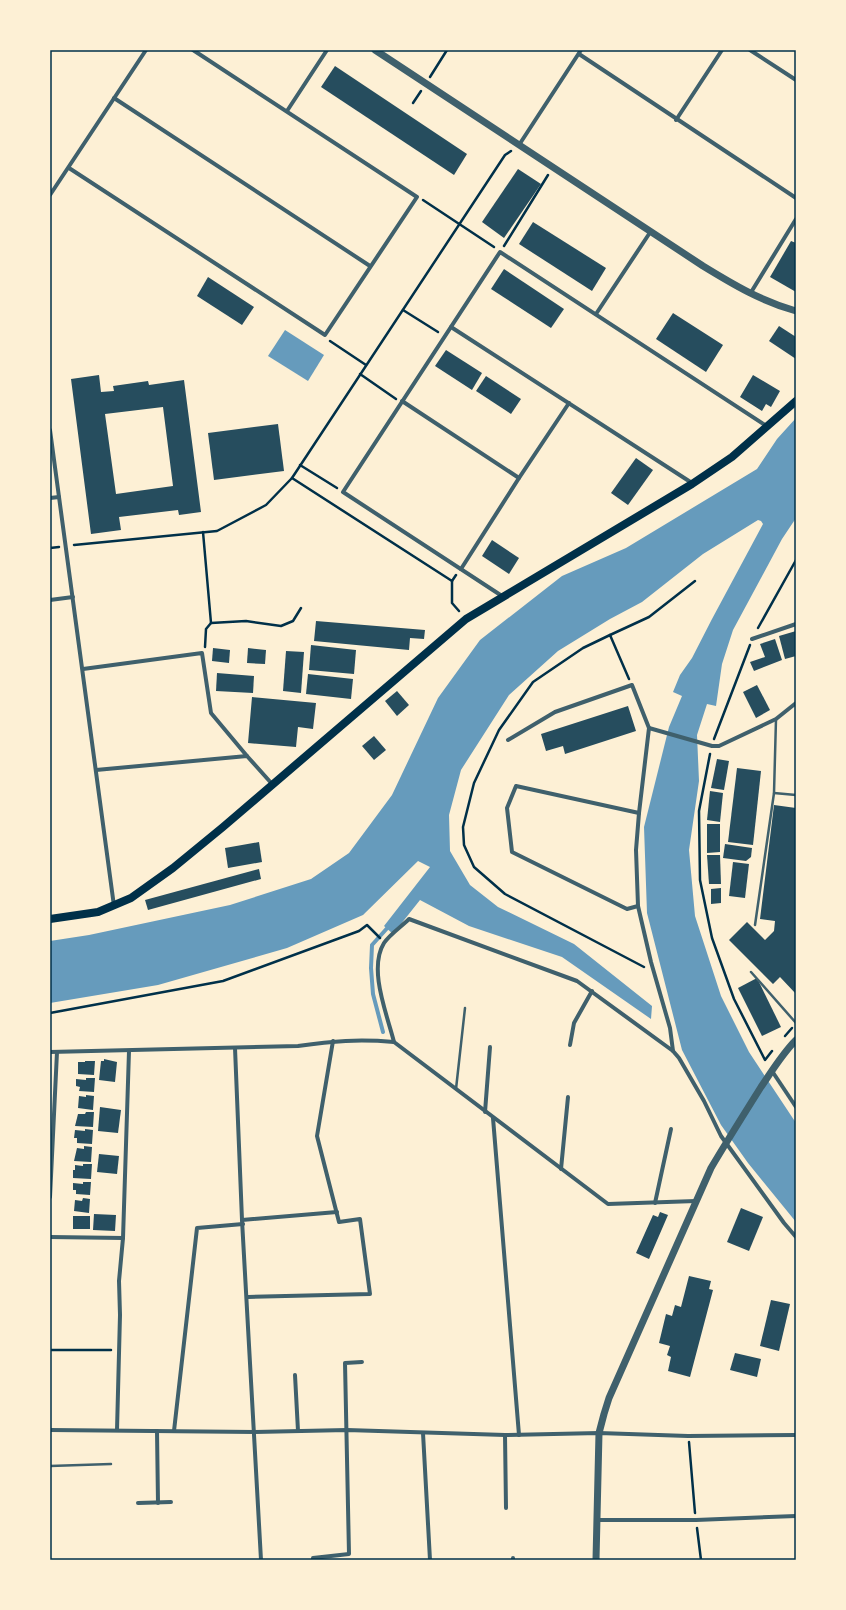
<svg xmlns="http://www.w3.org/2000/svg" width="846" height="1610" font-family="Raleway,sans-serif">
	<rect width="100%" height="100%" fill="#fdf0d5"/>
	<g fill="#669bbc">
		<polygon points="285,330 324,355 308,381 268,356"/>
		<polygon points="796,418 796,518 782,539 733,630 722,664 716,706 707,704 697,735 699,781 689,850 695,916 721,996 749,1052 796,1123 796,1222 748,1163 721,1125 682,1050 647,913 644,827 669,727 682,696 673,692 680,675 692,658 712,619 763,524 761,521 758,520 703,554 642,602 610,619 558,651 509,695 461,770 449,815 450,851 470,885 498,907 574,944 652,1006 651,1019 562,957 469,926 420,900 393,934 384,926 430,867 418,861 363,915 287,948 158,985 50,1003 50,941 89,935 230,905 311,879 349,853 392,795 438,698 480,640 562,576 626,548 757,469 777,439"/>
	</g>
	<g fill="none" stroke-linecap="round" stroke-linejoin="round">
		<polyline stroke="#669bbc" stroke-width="4" points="383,1032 373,994 371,968 372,945 390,925"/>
	</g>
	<g fill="#264d5e" fill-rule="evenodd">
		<polygon points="335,66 467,154 454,175 321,87"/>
		<polygon points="518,169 541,184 504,238 482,222"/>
		<polygon points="533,222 606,268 592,291 519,244"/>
		<polygon points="791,241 796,243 796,292 770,277"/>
		<polygon points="504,269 564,309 551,328 491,289"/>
		<polygon points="208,277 254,307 242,325 197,296"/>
		<polygon points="673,313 723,345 706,372 656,339"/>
		<polygon points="779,326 796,337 796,359 769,341"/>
		<polygon points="446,350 482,373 472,390 435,366"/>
		<path d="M99,375L101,392L114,391L113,386L148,381L149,385L184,380L201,512L179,515L178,510L119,517L121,530L91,534L71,379ZM163,407L173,486L116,494L105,414Z"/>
		<polygon points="753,375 780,391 771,407 766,404 762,411 740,397"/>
		<polygon points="486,376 521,399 511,414 476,391"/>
		<polygon points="278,424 284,471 214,480 208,433"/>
		<polygon points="636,458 653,470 628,505 611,493"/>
		<polygon points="492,540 519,558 509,574 482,556"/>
		<polygon points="316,621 425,630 424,639 410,638 409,650 314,641"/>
		<polygon points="796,631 796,656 785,659 779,636"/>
		<polygon points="775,639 782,660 754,671 750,662 765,657 760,644"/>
		<polygon points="311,645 356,650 354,674 309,670"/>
		<polygon points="213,648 230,650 229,663 212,661"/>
		<polygon points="248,648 266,650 265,664 247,663"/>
		<polygon points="286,651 304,652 301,693 283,691"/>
		<polygon points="217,673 254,676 253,693 216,691"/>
		<polygon points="308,674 353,679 351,699 306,694"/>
		<polygon points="757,685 770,710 756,718 743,692"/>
		<polygon points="397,691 409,705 397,716 385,701"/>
		<polygon points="252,697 316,703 313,729 298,727 296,747 248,743"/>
		<polygon points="628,706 636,731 565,754 563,746 546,751 541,734"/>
		<polygon points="374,736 386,750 374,760 362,746"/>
		<polygon points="717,759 729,761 724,790 711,788"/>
		<polygon points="737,768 761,771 753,845 728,842"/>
		<polygon points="710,791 723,793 720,822 707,820"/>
		<polygon points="774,805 796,808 796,994 780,977 773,984 729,940 747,922 765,940 774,931 775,921 760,919"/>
		<polygon points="707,824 720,824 720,852 707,853"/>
		<polygon points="259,842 262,862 228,868 225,848"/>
		<polygon points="725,844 752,848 751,857 746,861 723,858"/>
		<polygon points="707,855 720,855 721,884 709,884"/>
		<polygon points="733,862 749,864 745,898 729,896"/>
		<polygon points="259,869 261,879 148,910 145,900"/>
		<polygon points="721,888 721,903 711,904 711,889"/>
		<polygon points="757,978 781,1027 762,1036 738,988"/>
		<polygon points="104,1059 117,1062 115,1082 99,1080 101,1061 104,1061"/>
		<polygon points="85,1061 95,1061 94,1075 78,1074 78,1062 85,1062"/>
		<polygon points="86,1078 95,1078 94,1092 79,1091 80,1087 76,1086 76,1079 86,1080"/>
		<polygon points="86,1095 94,1096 93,1110 78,1108 79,1096 86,1097"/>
		<polygon points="100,1107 121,1110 118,1133 98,1131"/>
		<polygon points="86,1112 94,1112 93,1127 75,1126 78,1114 85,1114"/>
		<polygon points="85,1129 93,1130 92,1144 77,1143 77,1138 74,1138 75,1130 85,1131"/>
		<polygon points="84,1146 92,1147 91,1162 74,1161 77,1148 84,1149"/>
		<polygon points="99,1154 119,1156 117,1174 97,1172"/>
		<polygon points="83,1164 92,1164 91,1179 73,1178 73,1170 75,1170 75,1165 83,1166"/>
		<polygon points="83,1182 91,1182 90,1195 76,1194 76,1190 73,1190 73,1183 83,1184"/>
		<polygon points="83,1198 90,1199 89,1213 74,1211 75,1200 82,1201"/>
		<polygon points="741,1208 763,1217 749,1251 727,1242"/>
		<polygon points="660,1212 668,1215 649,1259 636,1253 653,1215 658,1217"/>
		<polygon points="94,1214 116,1215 115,1231 93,1230"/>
		<rect x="73" y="1216" width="17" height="13"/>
		<polygon points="689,1276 711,1281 709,1289 713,1290 690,1377 668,1371 671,1357 667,1355 670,1346 659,1343 666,1314 672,1316 675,1305 681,1307"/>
		<polygon points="771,1300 790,1304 779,1351 760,1346"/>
		<polygon points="735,1353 761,1359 757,1377 730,1370"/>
	</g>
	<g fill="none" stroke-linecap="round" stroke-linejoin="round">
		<g stroke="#003049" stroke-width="2.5">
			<polyline points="430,77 447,50"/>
			<polyline points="413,103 421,91"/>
			<polyline points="423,200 494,247"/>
			<polyline points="504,246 548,175"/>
			<polyline points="403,310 438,332"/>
			<polyline points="330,341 366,365"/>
			<polyline points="360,374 396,399"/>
			<polyline points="300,465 337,488"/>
			<polyline points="292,478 452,581 456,575"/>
			<polyline points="203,532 211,623"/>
			<polyline points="74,545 217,531 266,505 292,478 505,155 511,151"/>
			<polyline points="50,548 59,547"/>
			<polyline points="452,581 452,603 459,611"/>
			<polyline points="758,628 796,560"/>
			<polyline points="610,635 649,617 695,581"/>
			<polyline points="205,647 206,629 211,623 246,621 281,626 293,621 301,608"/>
			<polyline points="629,679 610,635 583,648 533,682 499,730 474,783 463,827 464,845 474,867 505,894 644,967"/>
			<polyline points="714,739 750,645"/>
			<polyline points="710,754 699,811 700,880 712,938 734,999 765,1060 772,1051"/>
			<polyline points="50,1013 223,981 359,931 367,925 380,938"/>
			<polyline points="785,1036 792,1028"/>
			<polyline points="50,1350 111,1350"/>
			<polyline points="689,1442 695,1513"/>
			<polyline points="697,1528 701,1560"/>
		</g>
		<g stroke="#3f606c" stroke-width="2.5">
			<polyline points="774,793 796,795"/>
			<polyline points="755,925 774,793 776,719"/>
			<polyline points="751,972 796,1023"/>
			<polyline points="456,1089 465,1008"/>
			<polyline points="50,1466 111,1464"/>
		</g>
		<g stroke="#3f606c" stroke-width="4">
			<polyline points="750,50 796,80"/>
			<polyline points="579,54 796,198"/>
			<polyline points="114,98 370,266"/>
			<polyline points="287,111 327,50"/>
			<polyline points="676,120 722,50"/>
			<polyline points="519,145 581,50"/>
			<polyline points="69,168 325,335 417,197 193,50"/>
			<polyline points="50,195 146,50"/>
			<polyline points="750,294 796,219"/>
			<polyline points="596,314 651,231"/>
			<polyline points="451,327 692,483"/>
			<polyline points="402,401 519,478"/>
			<polyline points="50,430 114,906"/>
			<polyline points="50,498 59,497"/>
			<polyline points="461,569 519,478 569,403"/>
			<polyline points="502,596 343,492 500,252 768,427"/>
			<polyline points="50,600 73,597"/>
			<polyline points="752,639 796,624"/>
			<polyline points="83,669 202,653 211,713 247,756"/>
			<polyline points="649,728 712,746 719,746 776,719 796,703"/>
			<polyline points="508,740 555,712 632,685 649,728 639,813 636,850 638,906 651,962 670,1028 673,1051"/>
			<polyline points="96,770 247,756 273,785"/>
			<polyline points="638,906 627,909 512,852 507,808 516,786 639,813"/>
			<path d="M394,1042C387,1014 368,969 384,943C389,935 402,926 409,919L577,981L673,1051L679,1058L704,1101L721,1136L784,1223L796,1237"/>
			<polyline points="570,1045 574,1023 592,991"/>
			<polyline points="235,1048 242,1220 261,1560"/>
			<path d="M50,1052L298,1046C333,1041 358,1039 394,1042L608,1204L696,1201"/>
			<polyline points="772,1071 796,1107"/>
			<polyline points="485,1112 490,1047"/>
			<polyline points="493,1118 519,1435"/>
			<polyline points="561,1169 568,1097"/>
			<polyline points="50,1197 57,1052"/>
			<polyline points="655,1203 671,1129"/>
			<polyline points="242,1220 337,1212"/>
			<polyline points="50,1237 123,1238"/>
			<polyline points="248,1297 370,1294 360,1219 339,1222 317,1136 333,1041"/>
			<polyline points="295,1375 298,1431"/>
			<polyline points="50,1430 255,1432 347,1430 505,1435 599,1433 688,1436 796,1435"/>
			<polyline points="117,1430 120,1315 119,1281 123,1238 129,1051"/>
			<polyline points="157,1431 158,1503"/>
			<polyline points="174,1431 197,1228 243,1224"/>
			<polyline points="423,1433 430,1560"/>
			<polyline points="505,1435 506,1508"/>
			<polyline points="138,1503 171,1502"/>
			<polyline points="597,1520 696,1520 796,1516"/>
			<polyline points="513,1558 513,1560"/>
			<polyline points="313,1560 313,1558 349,1554 345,1363 362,1362"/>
		</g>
		<g stroke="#3f606c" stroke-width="7">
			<path d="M375,50L703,266C734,285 761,301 796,311"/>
			<path d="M596,1560L599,1433L604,1414L609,1398L711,1168C727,1141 744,1114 761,1087C772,1071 782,1054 796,1040"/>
		</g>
		<polyline stroke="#003049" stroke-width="8" points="50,919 98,912 131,898 173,868 223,827 466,619 692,484 732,457 796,401"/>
	</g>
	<rect width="846" height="1610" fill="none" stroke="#fdf0d5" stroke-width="102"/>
	<rect x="51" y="51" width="744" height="1508" fill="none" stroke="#003049" stroke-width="1.5"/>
</svg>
